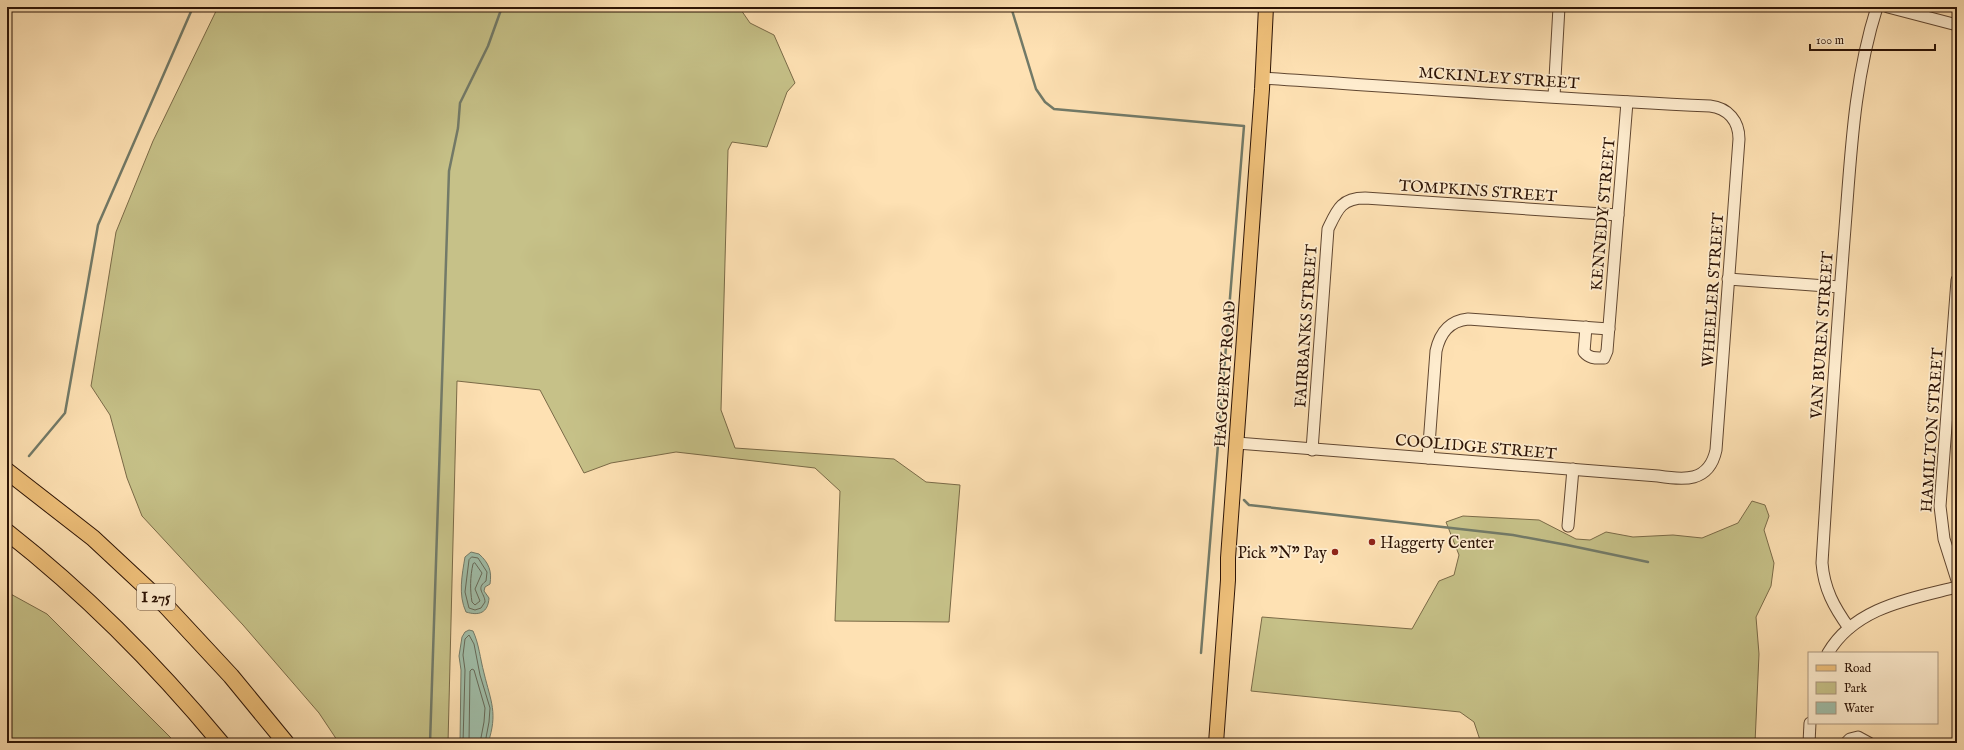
<svg xmlns="http://www.w3.org/2000/svg" width="1964" height="750" font-family="'IM FELL English',serif">
	<rect width="100%" height="100%" fill="#fee1b3"/>
	<filter id="stains"><feTurbulence type="fractalNoise" baseFrequency=".005" numOctaves="4"/><feColorMatrix values="0 0 0 0 .2 0 0 0 0 .09 0 0 0 0 .02 0 0 0 .5 -.17"/></filter>
	<radialGradient id="worn" r=".72"><stop offset=".6" stop-color="#630" stop-opacity="0"/><stop offset="1" stop-color="#630" stop-opacity=".3"/></radialGradient>
	<g fill="#c6c188" stroke="#7a6a47">
		<polygon points="218,7 739,7 750,23 774,35 795,83 787,92 767,147 732,142 728,150 721,410 735,448 894,459 926,482 960,485 949,622 835,621 840,491 815,468 676,452 611,463 584,473 540,390 457,381 448,743 339,743 319,713 243,625 142,516 127,478 110,415 91,386 116,232 153,141"/>
		<polygon points="1752,501 1765,505 1769,516 1764,530 1774,563 1771,586 1756,617 1759,654 1755,743 1481,743 1474,722 1460,712 1251,691 1262,617 1412,629 1439,581 1454,575 1459,555 1446,522 1463,516 1539,520 1576,539 1590,540 1606,532 1633,537 1673,535 1702,538 1738,523"/>
		<polygon points="7,592 47,614 176,743 7,743"/>
	</g>
	<g fill="#a0bea9" stroke="#727a68">
		<path d="M471,552L479,554C489,563 492,571 490,584L485,587L484,591L489,598C488,613 479,616 466,612C458,595 462,575 465,557Z"/>
		<path d="M469,630L473,631C479,644 480,658 484,673C491,702 498,713 488,743H460L461,670L459,656L462,637L465,632Z"/>
	</g>
	<g fill="none" stroke-linecap="round" stroke-linejoin="round">
		<g stroke="#666958" stroke-width="1">
			<path d="M472,557L478,558L487,572L486,581C475,589 485,593 485,602L481,608L475,610L469,608L465,592L469,560Z"/>
			<path d="M475,563L482,573L475,589L480,601L475,605L472,602C470,590 470,577 473,564Z"/>
			<polyline points="463,743 465,670 463,655 465,639 469,635 474,644 480,675 490,708 489,722 485,743"/>
			<polyline points="469,743 470,671 472,669 474,670 485,708 484,722 480,743"/>
		</g>
		<g stroke="#727a68" stroke-width="2.5">
			<polyline points="1011,7 1036,89 1045,102 1054,109 1244,126 1201,653"/>
			<polyline points="29,456 65,413 98,225 193,7"/>
			<polyline points="1244,500 1249,505 1513,535 1567,545 1648,562"/>
			<polyline points="430,743 449,171 458,128 460,103 488,46 502,7"/>
		</g>
		<defs>
			<g id="minor">
				<polyline points="1888,7 1957,25"/>
				<polyline points="1554,96 1559,7"/>
				<polyline points="1728,279 1840,287"/>
				<polyline points="1957,280 1940,506 1944,539 1957,580"/>
				<path d="M1586,327L1584,352C1590,359 1596,358 1604,358L1607,351L1627,102"/>
				<path d="M1237,443L1658,476C1683,480 1709,483 1716,450L1739,139C1739,121 1728,108 1710,106C1561,99 1412,88 1262,78"/>
				<path d="M1312,450L1328,229C1337,210 1341,198 1365,198L1618,215"/>
				<path d="M1428,458L1436,351C1440,333 1449,321 1468,319L1609,329"/>
				<polyline points="1568,526 1573,469"/>
				<path d="M1849,628C1834,607 1824,589 1822,563C1829,451 1836,340 1845,228C1851,153 1854,79 1877,7"/>
				<path d="M1828,653C1855,607 1910,599 1957,587"/>
				<polyline points="1809,743 1810,723"/>
				<polyline points="1846,743 1850,739 1858,737 1869,743"/>
			</g>
			<polyline id="major" points="1216,743 1228,580 1228,558 1262,89 1266,7"/>
			<g id="highway">
				<polyline points="7,471 93,538 166,606 231,676 286,743"/>
				<path d="M7,532C86,594 157,666 221,743"/>
			</g>
		</defs>
		<use href="#minor" stroke="#614731" stroke-width="13"/>
		<use href="#major" stroke="#2d1406" stroke-width="16"/>
		<use href="#highway" stroke="#2d1406" stroke-width="18"/>
		<use href="#minor" stroke="#feecce" stroke-width="11"/>
		<use href="#major" stroke="#efc07a" stroke-width="14"/>
		<use href="#highway" stroke="#efc07a" stroke-width="16"/>
	</g>
	<g fill="#8f2418" stroke="#feecce" stroke-width="1.5">
		<circle cx="1372" cy="542" r="4"/>
		<circle cx="1335" cy="552" r="4"/>
	</g>
	<g text-anchor="middle" stroke-width="3.5" stroke-linejoin="round" paint-order="stroke">
		<rect fill="#feecce" stroke="#6c5542" stroke-width="1" x="137" y="584" width="38" height="26" rx="3"/>
		<g font-size="15" font-weight="bold" fill="#2d1406">
			<text x="156" y="602">I 275</text>
		</g>
		<g font-size="16" fill="#2d1406" stroke="#feecce">
			<text transform="translate(1499 77) rotate(4)" y="6">MCKINLEY STREET</text>
			<text transform="translate(1478 190) rotate(4)" y="6">TOMPKINS STREET</text>
			<text transform="translate(1602 214) rotate(-85)" y="6">KENNEDY STREET</text>
			<text transform="translate(1712 290) rotate(-86)" y="6">WHEELER STREET</text>
			<text transform="translate(1305 326) rotate(-86)" y="6">FAIRBANKS STREET</text>
			<text transform="translate(1821 335) rotate(-86)" y="6">VAN BUREN STREET</text>
			<text transform="translate(1224 374) rotate(-86)" y="6">HAGGERTY ROAD</text>
			<text transform="translate(1931 430) rotate(-86)" y="6">HAMILTON STREET</text>
			<text transform="translate(1476 446) rotate(5)" y="6">COOLIDGE STREET</text>
		</g>
		<g font-size="16" fill="#2d1406" stroke="#feecce" text-anchor="start">
			<text x="1380" y="548">Haggerty Center</text>
			<text x="1327" y="558" text-anchor="end">Pick "N" Pay</text>
		</g>
	</g>
	<rect width="1964" height="750" fill="none" stroke="#fee1b3" stroke-width="24"/>
	<rect x="8" y="8" width="1948" height="734" fill="none" stroke="#2d1406" stroke-width="2"/>
	<rect x="12" y="12" width="1940" height="726" fill="none" stroke="#2d1406"/>
	<rect x="1808" y="652" width="130" height="72" fill="#feecce" stroke="#aa967e"/>
	<rect x="1816" y="665" width="20" height="6" fill="#efc07a" stroke="#aa967e"/>
	<text x="1844" y="672" font-size="12" fill="#2d1406">Road</text>
	<rect x="1816" y="682" width="20" height="12" fill="#c6c188" stroke="#aa967e"/>
	<text x="1844" y="692" font-size="12" fill="#2d1406">Park</text>
	<rect x="1816" y="702" width="20" height="12" fill="#a0bea9" stroke="#aa967e"/>
	<text x="1844" y="712" font-size="12" fill="#2d1406">Water</text>
	<path d="M1810 44v6h125v-6" fill="none" stroke="#2d1406" stroke-width="2"/>
	<text x="1816" y="44" font-size="12" fill="#2d1406" stroke="#feecce" stroke-width="3" paint-order="stroke">100 m</text>
	<rect width="100%" height="100%" filter="url(#stains)"/>
	<rect width="100%" height="100%" fill="url(#worn)"/>
</svg>
